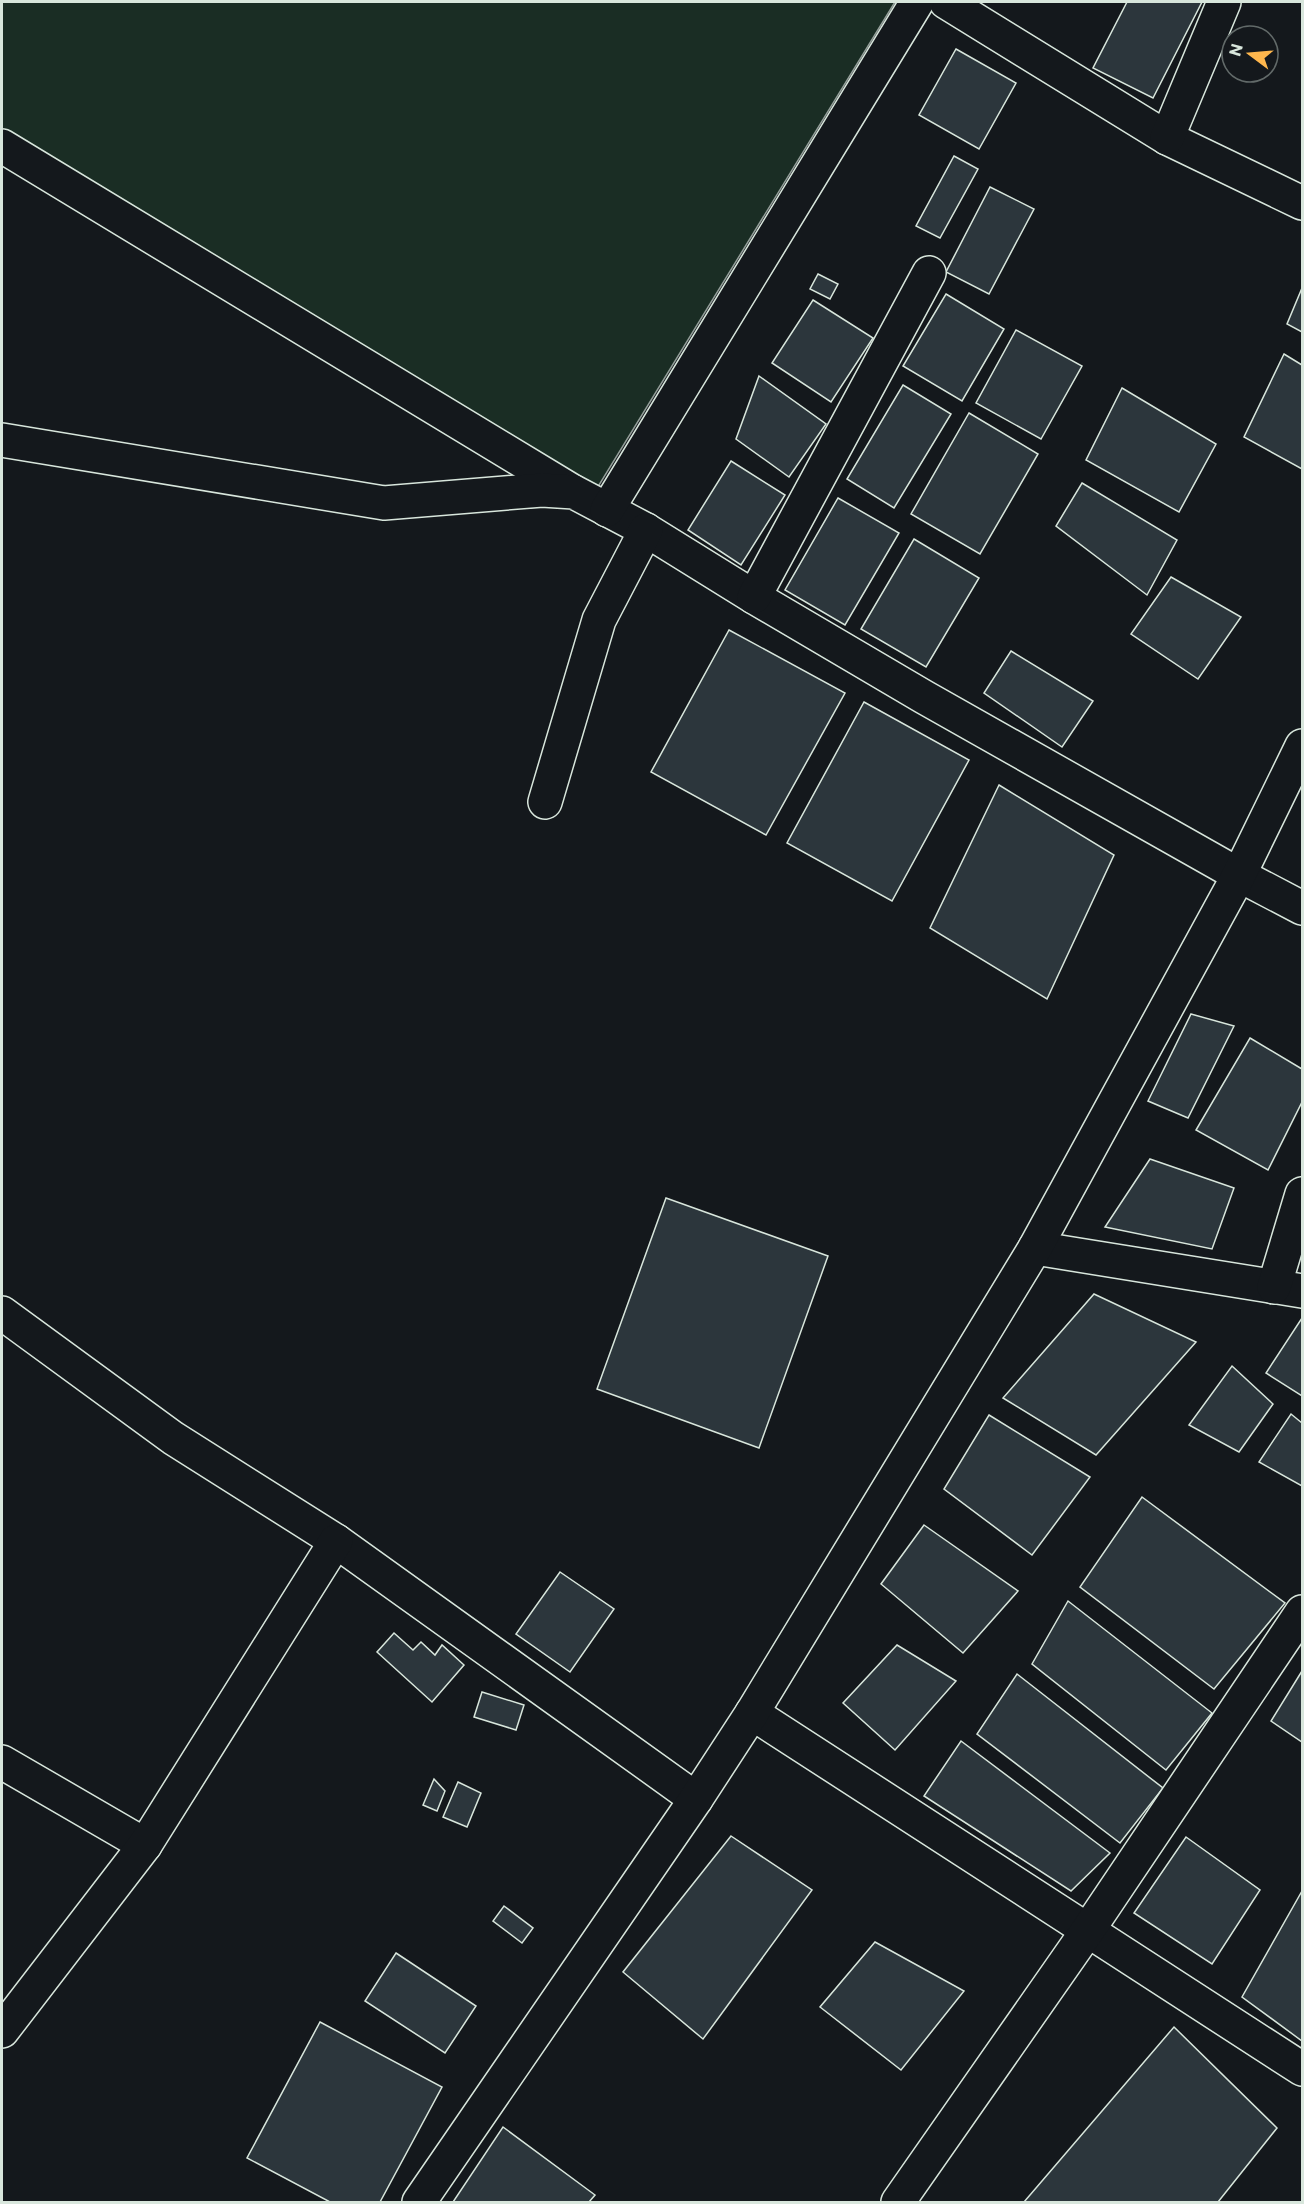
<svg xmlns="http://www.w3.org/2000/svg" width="1304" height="2204" font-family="Commissioner,sans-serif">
	<rect width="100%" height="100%" fill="#14181c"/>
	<polygon fill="#1a2d24" stroke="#939e99" stroke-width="1.5" points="2,2 895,2 596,490 2,141"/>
	<g fill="#2c363c" stroke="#d8e6dc" stroke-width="1.5">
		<polygon points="1127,2 1202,2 1153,98 1093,68"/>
		<polygon points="956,49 1016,83 979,149 919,115"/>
		<polygon points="954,156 978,169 940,238 916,226"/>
		<polygon points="990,187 1034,209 989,294 946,272"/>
		<polygon points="818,274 838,284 830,299 810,289"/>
		<polygon points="1302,288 1302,332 1287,324"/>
		<polygon points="946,294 1004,329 962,401 903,366"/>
		<polygon points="813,300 873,338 831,402 772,363"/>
		<polygon points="1016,330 1082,366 1041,439 976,403"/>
		<polygon points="1284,354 1302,365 1302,469 1244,437"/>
		<polygon points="759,376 826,424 789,477 736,439"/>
		<polygon points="903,385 951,414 894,508 847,479"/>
		<polygon points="1122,388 1216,444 1179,512 1086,460"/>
		<polygon points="969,413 1038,454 980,554 911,514"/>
		<polygon points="731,461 785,495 741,565 688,530"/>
		<polygon points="1082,483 1177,540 1147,595 1056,526"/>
		<polygon points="838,498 899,533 845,625 785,590"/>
		<polygon points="914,539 979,578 926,667 861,629"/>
		<polygon points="1171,577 1241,617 1198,679 1131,634"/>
		<polygon points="729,630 845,693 766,835 651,772"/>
		<polygon points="1011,651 1093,701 1062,747 984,693"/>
		<polygon points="864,702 969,760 892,901 787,843"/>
		<polygon points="999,785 1114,855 1047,999 930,928"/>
		<polygon points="1191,1014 1234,1026 1188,1118 1148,1101"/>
		<polygon points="1250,1038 1302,1069 1302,1102 1268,1170 1196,1130"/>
		<polygon points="1150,1159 1234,1188 1212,1249 1105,1227"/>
		<polygon points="666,1198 828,1256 759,1448 597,1389"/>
		<polygon points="1094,1294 1196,1342 1096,1455 1003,1398"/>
		<polygon points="1302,1318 1302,1396 1266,1373"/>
		<polygon points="1232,1366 1273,1404 1239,1452 1189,1425"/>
		<polygon points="1291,1414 1302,1423 1302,1486 1259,1462"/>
		<polygon points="989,1415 1090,1477 1032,1555 944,1489"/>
		<polygon points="1142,1497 1285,1603 1214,1689 1080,1587"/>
		<polygon points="924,1525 1018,1591 963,1653 881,1584"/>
		<polygon points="560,1572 614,1609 570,1672 516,1634"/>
		<polygon points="1068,1601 1212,1713 1166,1770 1032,1664"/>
		<polygon points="394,1633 413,1650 421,1642 435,1655 442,1645 464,1665 432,1702 377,1652"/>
		<polygon points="897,1645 956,1681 895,1750 843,1703"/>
		<polygon points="1302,1671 1302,1742 1271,1721"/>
		<polygon points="1017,1674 1163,1788 1120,1843 977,1734"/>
		<polygon points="482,1692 524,1705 516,1730 474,1717"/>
		<polygon points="961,1741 1110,1853 1071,1891 924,1796"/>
		<polygon points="434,1779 445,1791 437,1811 423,1805"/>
		<polygon points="458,1782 481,1793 467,1827 443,1817"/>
		<polygon points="731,1836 812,1890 703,2039 623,1972"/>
		<polygon points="1186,1837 1260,1890 1212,1964 1134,1913"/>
		<polygon points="1302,1891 1302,2041 1242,1997"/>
		<polygon points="504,1906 533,1928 522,1943 493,1921"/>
		<polygon points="875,1942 964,1991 901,2070 820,2007"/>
		<polygon points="396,1953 476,2006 445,2053 365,2001"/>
		<polygon points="320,2022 442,2087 380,2202 330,2202 247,2158"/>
		<polygon points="1174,2027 1277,2128 1218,2202 1024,2202"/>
		<polygon points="503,2127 595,2195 589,2202 453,2202"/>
	</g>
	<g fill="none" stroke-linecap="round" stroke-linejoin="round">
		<defs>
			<g id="minor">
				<polyline points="946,2 1167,138 1302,203"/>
				<polyline points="1167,138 1224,2"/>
				<polyline points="2,146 572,491"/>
				<polyline points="2,440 384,503 542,490 574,492 646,530 754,597 924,697 1239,875 1302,908"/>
				<polyline points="607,510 917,2"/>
				<polyline points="754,597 929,273"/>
				<polyline points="545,802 599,620 646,530"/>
				<polyline points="1035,1248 1302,1291"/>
				<polyline points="1274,1287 1302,1194"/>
				<polyline points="2,1313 173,1438 336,1541 696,1799"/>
				<polyline points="752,1713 1302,2069"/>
				<polyline points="2,1762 145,1845"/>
				<polyline points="2,2031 145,1845 336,1541"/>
				<polyline points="419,2202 696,1799 752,1713 1035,1248 1239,875 1302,746"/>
				<polyline points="898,2202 1088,1930 1302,1612"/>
			</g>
		</defs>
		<use href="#minor" stroke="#d8e6dc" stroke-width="36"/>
		<use href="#minor" stroke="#14181c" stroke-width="33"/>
	</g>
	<rect width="1304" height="2204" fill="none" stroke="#d8e6dc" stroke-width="6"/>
	<g transform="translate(1250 54) rotate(286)"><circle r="28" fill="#14181c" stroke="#626a69" stroke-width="1.5"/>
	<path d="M0-4.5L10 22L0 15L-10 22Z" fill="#ffb74d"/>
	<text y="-9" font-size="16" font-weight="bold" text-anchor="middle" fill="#d8e6dc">N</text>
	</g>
</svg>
